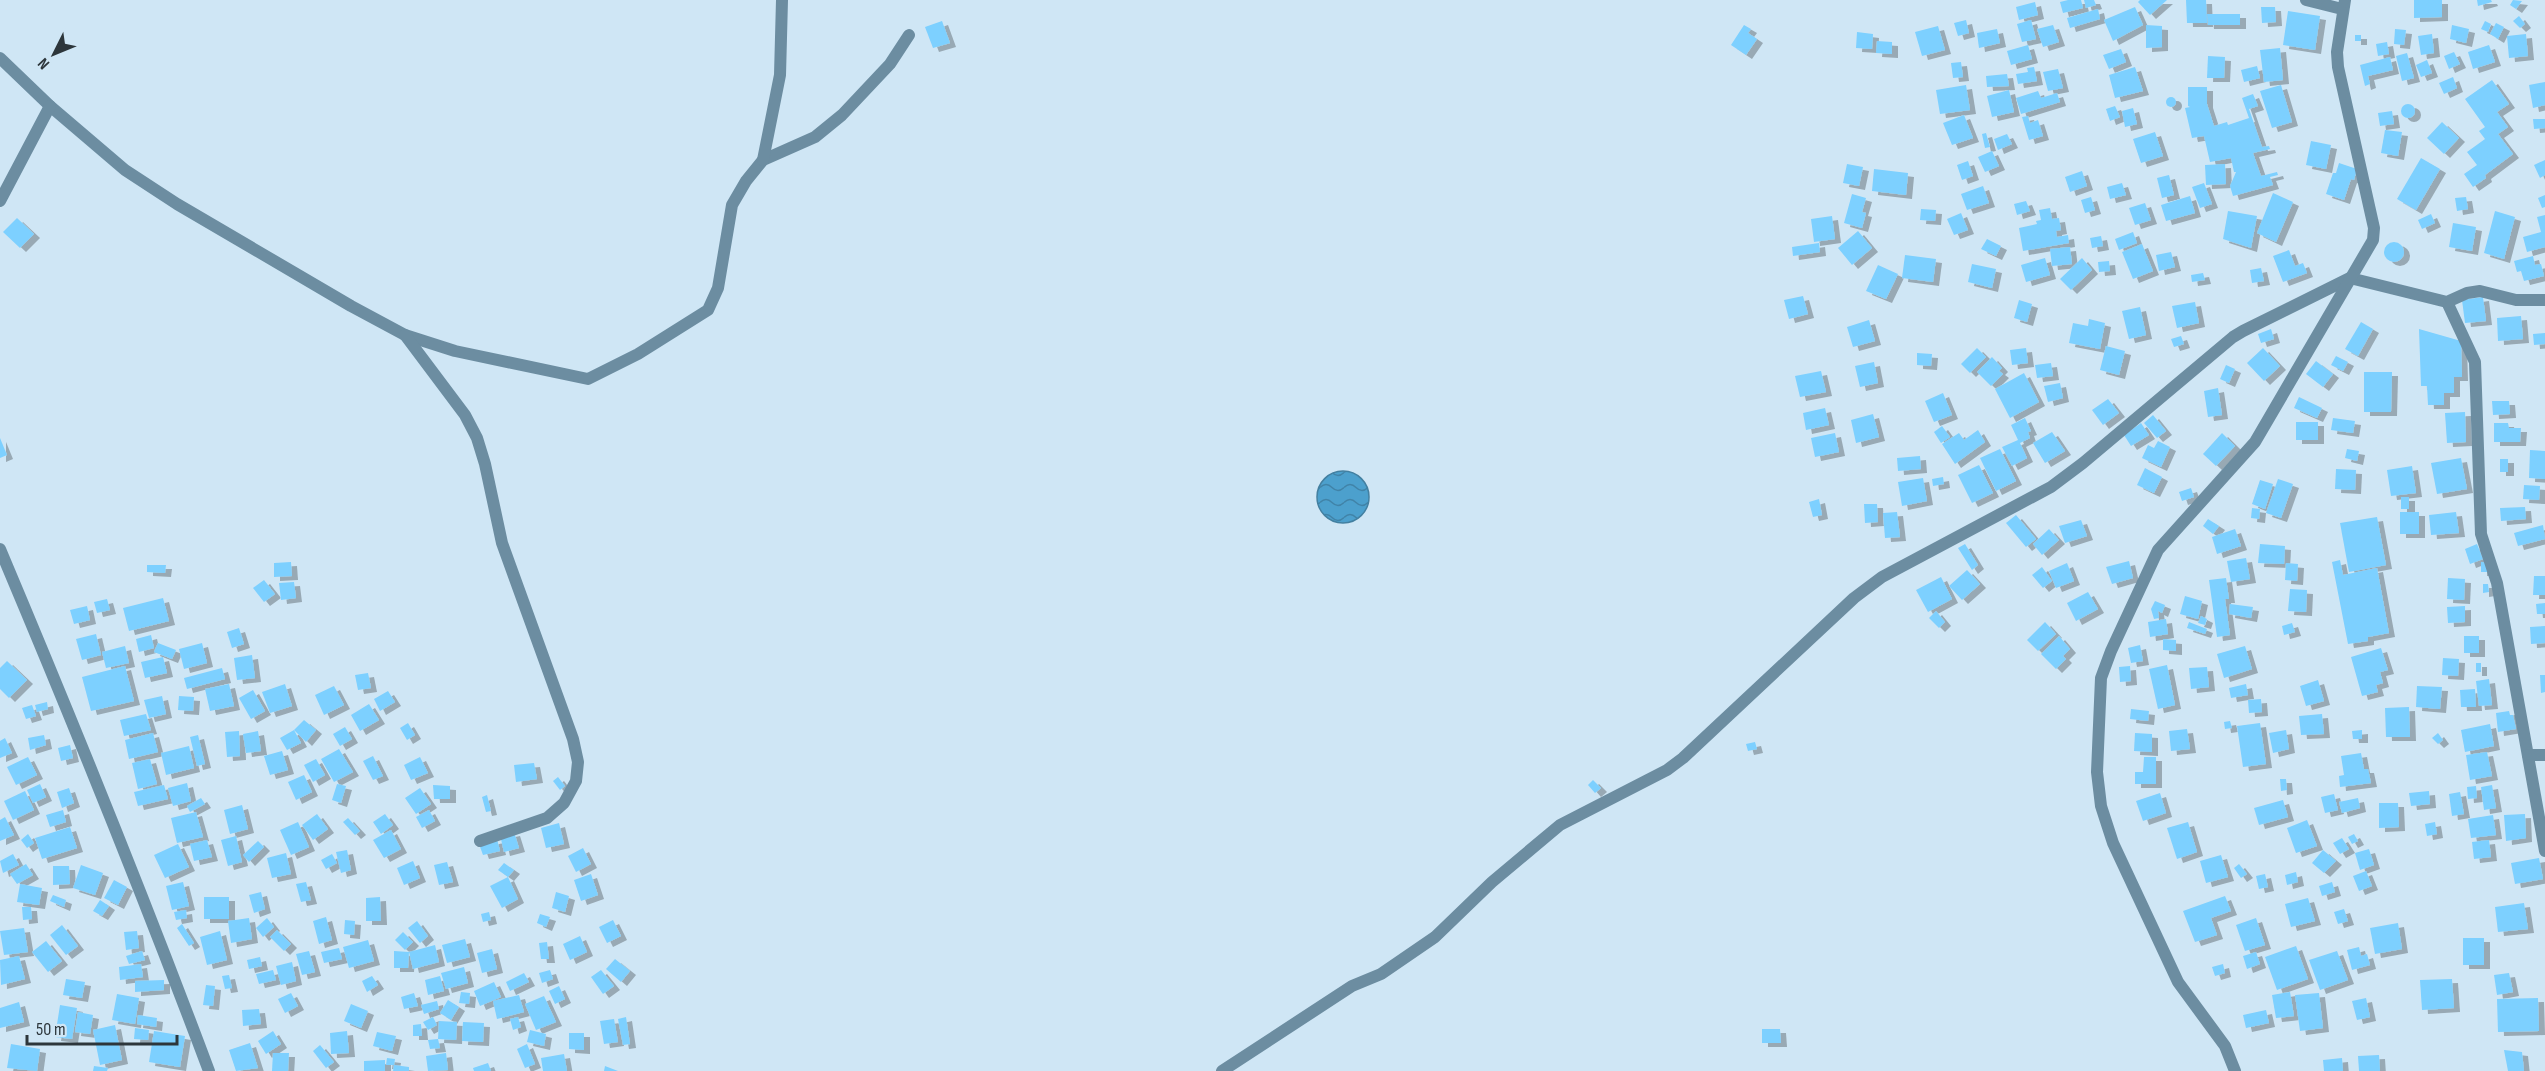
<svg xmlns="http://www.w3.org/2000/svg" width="2545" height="1071" font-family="'Sofia Sans Condensed',sans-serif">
	<defs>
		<pattern id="water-waves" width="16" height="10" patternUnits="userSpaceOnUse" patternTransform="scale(1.5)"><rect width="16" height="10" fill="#4ca0cd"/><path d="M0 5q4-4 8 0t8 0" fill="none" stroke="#4083a8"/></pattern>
		<filter id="shadow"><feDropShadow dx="6" dy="4" stdDeviation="0" flood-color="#0004"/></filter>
	</defs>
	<rect width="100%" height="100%" fill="#cfe6f5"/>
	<circle fill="url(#water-waves)" stroke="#4380a1" stroke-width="1.5" cx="1343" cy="497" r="26"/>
	<g fill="#7dd0ff" filter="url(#shadow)">
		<polygon points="2068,0 2081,0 2083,8 2063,13 2060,2"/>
		<polygon points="2084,0 2094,0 2096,5 2086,8"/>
		<polygon points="2140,0 2167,0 2150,15 2138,2"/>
		<polygon points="2186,0 2206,0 2207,23 2187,23"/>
		<polygon points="2414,0 2442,0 2442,17 2414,18"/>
		<polygon points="2477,0 2491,0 2492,2 2478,6"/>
		<polygon points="2513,0 2522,1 2516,9 2510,5"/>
		<polygon points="2035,2 2038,15 2019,20 2016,7"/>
		<polygon points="2135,7 2143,25 2113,41 2104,20"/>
		<polygon points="2261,7 2275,7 2276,22 2262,23"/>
		<polygon points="2098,9 2100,19 2070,28 2067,18"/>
		<polygon points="2288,11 2320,16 2315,50 2283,45"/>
		<polygon points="2207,14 2240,14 2240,25 2208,25"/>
		<polygon points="2519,16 2525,24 2520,28 2513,21"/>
		<polygon points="1966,20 1969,33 1958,36 1954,23"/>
		<polygon points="2031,20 2036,39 2022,42 2017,24"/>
		<polygon points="942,21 950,43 933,48 925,27"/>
		<polygon points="2485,21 2491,24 2488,32 2481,29"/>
		<polygon points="2496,23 2504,27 2498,39 2490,34"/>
		<polygon points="1744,25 1751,29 1748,33 1757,39 1746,55 1731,45"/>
		<polygon points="2053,25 2059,42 2043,47 2037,29"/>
		<polygon points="2146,25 2162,26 2162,47 2146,48"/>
		<polygon points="2452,25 2469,29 2466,43 2450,39"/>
		<polygon points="1938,26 1945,50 1922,56 1915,32"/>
		<polygon points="1997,29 2000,43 1979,48 1977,33"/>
		<polygon points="2395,29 2406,30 2404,45 2394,44"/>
		<polygon points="1857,32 1873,34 1872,49 1856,48"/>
		<polygon points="2432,34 2434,53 2421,55 2418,36"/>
		<polygon points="2526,34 2528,56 2509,58 2507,36"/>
		<rect x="2355" y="35" width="6" height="6"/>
		<polygon points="1877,41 1892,42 1892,54 1876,53"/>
		<polygon points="2387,42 2389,54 2378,56 2376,44"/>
		<polygon points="2028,45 2032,59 2011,65 2007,51"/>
		<polygon points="2489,45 2495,62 2473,69 2468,52"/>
		<polygon points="2280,48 2283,80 2264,82 2260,50"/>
		<polygon points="2121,49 2126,62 2109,69 2103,55"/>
		<polygon points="2454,52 2460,64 2449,69 2444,56"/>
		<polygon points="2407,53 2414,78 2402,81 2396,56"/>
		<polygon points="2208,56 2225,57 2224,78 2207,78"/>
		<polygon points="2390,57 2393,70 2368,76 2370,84 2365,86 2360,65"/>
		<polygon points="2427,60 2432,73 2421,77 2416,65"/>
		<polygon points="1961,62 1963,77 1953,78 1951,63"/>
		<polygon points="2257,66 2260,78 2244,82 2241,70"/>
		<polygon points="2034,67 2037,81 2018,84 2016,74 2028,72 2027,68"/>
		<polygon points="2135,67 2143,91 2115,98 2109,75"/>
		<polygon points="2058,69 2063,88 2048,91 2043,72"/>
		<polygon points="2007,74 2009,86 1987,87 1986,76"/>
		<polygon points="2453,77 2457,88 2444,94 2439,83"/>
		<polygon points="2492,80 2509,104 2497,112 2508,127 2498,134 2513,154 2485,175 2486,178 2473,187 2464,174 2477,165 2467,152 2485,139 2479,131 2485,127 2465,99"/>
		<polygon points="2545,82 2545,105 2533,108 2529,85"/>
		<polygon points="1966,85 1970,110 1940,114 1936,90"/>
		<polygon points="2281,85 2292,122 2272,128 2260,91"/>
		<polygon points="2188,87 2207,87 2207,104 2214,126 2227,122 2228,125 2249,118 2242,98 2253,94 2258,106 2249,109 2262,147 2269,146 2270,149 2253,153 2261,176 2277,172 2278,175 2270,177 2273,185 2233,196 2230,186 2236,172 2234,172 2231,158 2210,162 2204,136 2192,138 2185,108 2190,107 2188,106"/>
		<polygon points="2009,90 2014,112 1992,117 1987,96"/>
		<polygon points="2038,91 2041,98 2057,93 2060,102 2021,114 2016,98"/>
		<circle cx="2171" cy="102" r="5"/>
		<circle cx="2408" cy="111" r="7"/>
		<polygon points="2115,106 2120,117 2110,121 2106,109"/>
		<polygon points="2133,108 2137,124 2125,127 2122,111"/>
		<polygon points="2392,111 2394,124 2380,126 2378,113"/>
		<polygon points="1964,115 1973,138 1952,145 1943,123"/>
		<polygon points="2028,116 2030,123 2038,120 2043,136 2029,140 2022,117"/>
		<polygon points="2533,119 2545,119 2545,128 2534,129"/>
		<polygon points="2442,122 2459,138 2444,154 2427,138"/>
		<polygon points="2385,130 2402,132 2398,156 2381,153"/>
		<polygon points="2155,132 2163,156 2141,163 2133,139"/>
		<polygon points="1986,133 1990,147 1985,148 1982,134"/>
		<polygon points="2007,134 2012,144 1998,150 1994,139"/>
		<polygon points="2311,141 2331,145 2326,169 2306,165"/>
		<polygon points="1992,151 1999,166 1985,172 1978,157"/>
		<polygon points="2421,158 2440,169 2416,210 2397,199"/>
		<polygon points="2545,160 2545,175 2540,178 2534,165"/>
		<polygon points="1968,161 1973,176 1962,180 1957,165"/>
		<polygon points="2339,163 2357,169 2354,180 2351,179 2344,200 2326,194 2333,173 2336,173"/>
		<polygon points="1847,164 1863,167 1859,186 1843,183"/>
		<polygon points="2225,164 2226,184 2206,185 2205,165"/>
		<polygon points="1874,169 1908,173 1906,195 1872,191"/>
		<polygon points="2082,171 2087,186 2070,192 2065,177"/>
		<polygon points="2169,175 2174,195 2162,198 2157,178"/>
		<polygon points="2122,183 2126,195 2110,199 2107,187"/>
		<polygon points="2204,183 2212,204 2200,208 2192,187"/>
		<polygon points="1983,186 1989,203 1967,210 1961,194"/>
		<polygon points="2273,193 2293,202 2276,242 2257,233"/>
		<polygon points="1852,194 1866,198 1862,212 1866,213 1862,228 1844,223"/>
		<polygon points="2545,195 2545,207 2542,208 2538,198"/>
		<polygon points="2190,196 2195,213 2166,221 2161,205"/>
		<polygon points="2091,197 2095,210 2085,213 2081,200"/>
		<polygon points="2466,197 2468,209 2457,211 2455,198"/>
		<polygon points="2026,201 2030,211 2017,215 2014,204"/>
		<polygon points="2145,203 2151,220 2135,225 2129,208"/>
		<polygon points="2050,208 2052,219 2059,218 2061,230 2056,231 2057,237 2068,235 2069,243 2023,251 2019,228 2037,224 2036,221 2041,220 2039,210"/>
		<polygon points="1921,209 1936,210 1935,221 1920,220"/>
		<polygon points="2228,211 2257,216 2251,248 2223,239"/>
		<polygon points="2495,211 2515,217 2504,259 2484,253"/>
		<polygon points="1961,213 1968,230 1954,235 1947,219"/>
		<polygon points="2431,214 2435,223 2422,229 2418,220"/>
		<polygon points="2545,215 2545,247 2527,252 2523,237 2541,232 2537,217"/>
		<polygon points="1832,216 1835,239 1814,242 1811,219"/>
		<polygon points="17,218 34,234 20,248 3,232"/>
		<polygon points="2453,223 2476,227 2472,251 2449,247"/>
		<polygon points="1858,231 1872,248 1852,265 1838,248"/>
		<polygon points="2133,232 2137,243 2119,250 2115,239"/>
		<polygon points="2101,236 2103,246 2092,248 2090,238"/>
		<polygon points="1987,239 2001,246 1996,256 1981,249"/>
		<circle cx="2394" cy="252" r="10"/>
		<polygon points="1819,243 1820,252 1793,256 1792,247"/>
		<polygon points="2142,244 2153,271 2133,279 2122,252"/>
		<polygon points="2070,247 2072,264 2052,266 2050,249"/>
		<polygon points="2289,250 2295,266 2303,263 2307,273 2283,282 2273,256"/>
		<polygon points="2171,252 2175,267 2159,271 2156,255"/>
		<polygon points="1905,255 1936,259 1933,282 1902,278"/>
		<polygon points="2533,256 2535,265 2541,264 2544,276 2524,281 2521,271 2517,272 2514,261"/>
		<polygon points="2045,258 2050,275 2026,282 2021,265"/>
		<polygon points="2082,258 2092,270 2071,290 2060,279"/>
		<polygon points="2109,261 2110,271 2099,272 2098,262"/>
		<polygon points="1972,264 1996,269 1992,288 1968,282"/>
		<polygon points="1878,265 1898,274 1886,299 1866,291"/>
		<polygon points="2261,268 2264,281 2252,283 2250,270"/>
		<polygon points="2203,273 2205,280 2192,282 2191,275"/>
		<polygon points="1803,296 1808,314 1789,319 1784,300"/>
		<polygon points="2483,297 2486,321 2465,323 2462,300"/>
		<polygon points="2019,300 2032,304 2027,322 2014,318"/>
		<polygon points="2195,302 2199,323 2177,328 2172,306"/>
		<polygon points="2140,307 2146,335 2129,339 2122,311"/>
		<polygon points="2521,316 2523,339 2498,341 2497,318"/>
		<polygon points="2089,319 2105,323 2100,349 2069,343 2073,323 2088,326"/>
		<polygon points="1869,320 1875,341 1853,347 1847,327"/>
		<polygon points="2361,322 2373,329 2358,356 2345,349"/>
		<polygon points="2271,329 2274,339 2261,343 2258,334"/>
		<polygon points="2419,329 2461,341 2462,377 2454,377 2454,393 2444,393 2444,405 2428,405 2427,386 2421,386"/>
		<polygon points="2545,333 2545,344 2534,345 2533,334"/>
		<polygon points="2181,336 2184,344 2174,347 2171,339"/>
		<polygon points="2106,346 2125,351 2119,375 2100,370"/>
		<polygon points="1977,348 1986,357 1970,373 1961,364"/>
		<polygon points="2026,348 2028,363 2012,365 2010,350"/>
		<polygon points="2263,348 2280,366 2264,381 2247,363"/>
		<polygon points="1917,353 1932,354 1931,366 1917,365"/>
		<polygon points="2336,356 2348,362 2343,371 2331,365"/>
		<polygon points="1992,357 2002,368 1999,371 2003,374 1991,386 1977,372"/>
		<polygon points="2316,361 2333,374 2323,387 2306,374"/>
		<polygon points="1874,362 1878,383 1860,387 1855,366"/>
		<polygon points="2051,363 2053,376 2037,378 2035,365"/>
		<polygon points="2226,365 2235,369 2229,383 2220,379"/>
		<polygon points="1821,371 1826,392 1800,397 1795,376"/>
		<polygon points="2364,372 2392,372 2391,412 2364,412"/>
		<polygon points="2024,373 2039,402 2010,418 1995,389"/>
		<polygon points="2060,383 2063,398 2048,402 2044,386"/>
		<polygon points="2218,388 2222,415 2208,417 2204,391"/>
		<polygon points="1943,393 1952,415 1934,422 1925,401"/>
		<polygon points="2299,397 2322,408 2317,418 2294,408"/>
		<polygon points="2108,399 2119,413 2103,425 2092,410"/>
		<polygon points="2492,401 2509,401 2510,414 2493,415"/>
		<polygon points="1825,408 1829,425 1806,430 1803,413"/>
		<polygon points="2465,412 2466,442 2447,443 2445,413"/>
		<polygon points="1873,414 1879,437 1856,443 1851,420"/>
		<polygon points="2153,415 2166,431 2157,438 2144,423"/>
		<polygon points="2025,418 2031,431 2028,432 2030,438 2020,443 2027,458 2012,466 2002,447 2018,440 2011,425"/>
		<polygon points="2333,418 2355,421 2353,433 2331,430"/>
		<rect x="2296" y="422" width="22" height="18"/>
		<polygon points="2141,423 2149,435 2131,446 2124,435"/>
		<polygon points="2494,423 2508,423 2509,428 2521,428 2520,442 2494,442"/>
		<polygon points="1942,426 1950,437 1941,443 1934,432"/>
		<polygon points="1978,430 1985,442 1955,464 1942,444 1959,433 1964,440"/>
		<polygon points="2052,432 2065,451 2045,463 2033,443"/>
		<polygon points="1835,433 1839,452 1815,457 1811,438"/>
		<polygon points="2222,433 2235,446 2216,466 2203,454"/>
		<polygon points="0,438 7,455 0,458"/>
		<polygon points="2158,441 2170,447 2161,467 2142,458 2148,445 2154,448"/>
		<polygon points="2000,449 2016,481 1996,491 1980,458"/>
		<polygon points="2347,449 2359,451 2357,461 2345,458"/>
		<polygon points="2530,450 2545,451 2545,479 2529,478"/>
		<polygon points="1920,456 1921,469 1898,471 1897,458"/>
		<polygon points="2461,458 2467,489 2437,494 2431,463"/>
		<rect x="2500" y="459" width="8" height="13"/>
		<polygon points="1979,465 1993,493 1972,503 1958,475"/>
		<polygon points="2412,466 2416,493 2391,496 2387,470"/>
		<polygon points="2145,468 2162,477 2154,493 2137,485"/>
		<polygon points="2336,469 2356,470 2355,490 2335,489"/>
		<polygon points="1943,477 1944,484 1933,486 1932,479"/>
		<polygon points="1923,478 1927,501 1902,506 1898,482"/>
		<polygon points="2278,479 2293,484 2281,518 2266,513"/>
		<polygon points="2260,480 2273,484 2265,509 2252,504"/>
		<polygon points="2524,485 2540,486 2539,500 2523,499"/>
		<polygon points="2191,488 2194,497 2182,501 2179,492"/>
		<rect x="2401" y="497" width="8" height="12"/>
		<polygon points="1819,499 1822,515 1813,517 1809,502"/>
		<polygon points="1864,504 1877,504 1878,522 1865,523"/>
		<polygon points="2525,507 2526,519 2501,521 2500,508"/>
		<polygon points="2252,508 2260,509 2259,519 2251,518"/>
		<polygon points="1897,512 1900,537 1885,538 1883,513"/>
		<rect x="2400" y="512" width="19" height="22"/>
		<polygon points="2456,512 2459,533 2431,535 2429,515"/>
		<polygon points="2016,515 2036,539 2026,547 2006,523"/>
		<polygon points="2377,517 2386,565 2349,572 2340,523"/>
		<polygon points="2208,519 2219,526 2213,534 2203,526"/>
		<polygon points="2081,520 2087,536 2065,543 2059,526"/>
		<polygon points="2543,525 2545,539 2518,546 2514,533"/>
		<polygon points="2049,529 2059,540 2042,555 2033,544"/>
		<polygon points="2235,529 2241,546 2217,554 2212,537"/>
		<polygon points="1965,544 1978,565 1972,570 1958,548"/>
		<polygon points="2260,544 2285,546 2284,564 2258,563"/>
		<polygon points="2477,544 2483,559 2470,564 2465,549"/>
		<polygon points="2246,558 2250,579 2231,582 2227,561"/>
		<polygon points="2340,560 2343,575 2377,568 2389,633 2368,637 2368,641 2348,644 2332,562"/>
		<polygon points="2129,561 2133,578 2112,584 2106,567"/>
		<polygon points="291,562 292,576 274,577 274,563"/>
		<polygon points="2481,562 2488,563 2488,572 2481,572"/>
		<polygon points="2067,563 2074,581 2056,588 2049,571"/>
		<polygon points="2286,563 2298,564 2297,581 2285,580"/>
		<polygon points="147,565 166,565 165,573 147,572"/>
		<polygon points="2042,567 2052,581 2043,588 2032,575"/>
		<polygon points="1967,570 1980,584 1962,600 1949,586"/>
		<polygon points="2534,576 2545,576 2545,595 2533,595"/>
		<polygon points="1941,577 1952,599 1928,612 1916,590"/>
		<polygon points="2226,578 2229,599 2225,599 2230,635 2217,637 2209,580"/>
		<polygon points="2448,578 2465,579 2464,600 2447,599"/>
		<polygon points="264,580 275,594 264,602 253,588"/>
		<polygon points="294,582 296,598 281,600 279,583"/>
		<polygon points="2483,584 2488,584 2489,592 2483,593"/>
		<polygon points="2290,589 2307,590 2306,612 2288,611"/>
		<polygon points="2088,592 2098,609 2076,621 2067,603"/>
		<polygon points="2185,596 2202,601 2198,619 2180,614"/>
		<polygon points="163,598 169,621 129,631 123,608"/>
		<polygon points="107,599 110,610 97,613 94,602"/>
		<polygon points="2155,601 2165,605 2162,613 2158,611 2159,618 2154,619 2151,609"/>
		<polygon points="2545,603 2545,614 2537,614 2536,604"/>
		<polygon points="2230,604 2253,607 2251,618 2229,614"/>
		<polygon points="87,606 90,620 74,624 70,610"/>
		<polygon points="2465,606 2465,622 2448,623 2447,607"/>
		<polygon points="1936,611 1945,622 1939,628 1929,618"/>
		<polygon points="2201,616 2207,619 2205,625 2198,623"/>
		<polygon points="2166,619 2168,634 2150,637 2148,622"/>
		<polygon points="2045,622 2056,634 2038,651 2027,640"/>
		<polygon points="2189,622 2207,629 2205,634 2187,628"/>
		<polygon points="2292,623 2295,632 2284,635 2282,626"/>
		<polygon points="2545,626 2545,643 2531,644 2530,627"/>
		<polygon points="239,628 244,644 232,648 227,632"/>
		<polygon points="96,634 101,655 82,660 76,639"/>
		<polygon points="151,635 154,648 139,652 136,639"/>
		<polygon points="2059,636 2070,649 2063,656 2066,659 2056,669 2041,654"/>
		<rect x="2464" y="636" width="15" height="17"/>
		<polygon points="2163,639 2176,640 2176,651 2163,650"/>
		<polygon points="158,643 176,650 172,659 154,652"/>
		<polygon points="202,643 207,663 184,669 179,649"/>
		<polygon points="2140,645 2143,661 2131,663 2128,648"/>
		<polygon points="125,646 129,663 106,668 102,652"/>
		<polygon points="2245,646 2252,669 2224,678 2217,654"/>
		<polygon points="2381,648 2388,670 2380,672 2383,683 2376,685 2378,692 2362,696 2351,657"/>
		<polygon points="252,655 255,678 237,680 234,658"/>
		<polygon points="163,657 167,673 145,678 141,662"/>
		<polygon points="2443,658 2459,659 2458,676 2442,675"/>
		<polygon points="7,661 27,680 9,698 0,689 0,668"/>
		<rect x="2476" y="663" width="5" height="9"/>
		<polygon points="2167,665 2175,705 2158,709 2149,669"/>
		<polygon points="125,666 134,701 91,711 82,677"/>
		<polygon points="2130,666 2131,681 2120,682 2119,667"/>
		<polygon points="2207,667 2209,687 2191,689 2189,668"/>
		<polygon points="222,668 225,679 187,689 184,678"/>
		<polygon points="368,673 371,688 358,690 355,675"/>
		<polygon points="2540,675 2545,675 2545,692 2541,693"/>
		<polygon points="2489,679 2492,705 2479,706 2476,681"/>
		<polygon points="2318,680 2324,701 2306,706 2300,686"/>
		<polygon points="229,684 234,706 210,711 205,689"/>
		<polygon points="285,684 292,706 270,713 262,692"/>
		<polygon points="2246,684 2248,695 2231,698 2229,688"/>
		<polygon points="334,686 344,705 324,715 315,695"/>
		<polygon points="2417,686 2442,687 2440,709 2416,707"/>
		<polygon points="2475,689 2476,707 2461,707 2460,690"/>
		<polygon points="253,690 265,711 251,719 239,698"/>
		<polygon points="388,691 395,702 380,711 374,699"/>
		<polygon points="162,696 166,714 149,718 144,700"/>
		<polygon points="179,696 194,697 193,711 178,710"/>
		<polygon points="2261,699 2262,712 2249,713 2248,700"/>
		<polygon points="47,702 48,709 37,712 35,705"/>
		<polygon points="369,704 379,720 360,731 351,715"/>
		<polygon points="32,705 36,716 26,719 22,708"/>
		<polygon points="2409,707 2410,737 2386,737 2385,708"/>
		<polygon points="2131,709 2149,711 2148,721 2130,719"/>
		<polygon points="2509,711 2510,715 2513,715 2516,729 2498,732 2496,713"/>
		<polygon points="146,714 151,730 124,736 120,720"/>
		<polygon points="2322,714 2324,734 2301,735 2299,716"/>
		<polygon points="304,720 316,730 306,742 294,730"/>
		<polygon points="2230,721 2232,728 2225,729 2224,722"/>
		<polygon points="408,723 415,735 407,740 400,728"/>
		<polygon points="2260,723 2266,764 2243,767 2237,726"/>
		<polygon points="2490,724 2494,746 2465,752 2461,730"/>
		<polygon points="345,727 352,739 340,746 333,734"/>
		<polygon points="2187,729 2190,749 2171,751 2169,731"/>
		<polygon points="294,730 301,743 287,750 280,738"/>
		<polygon points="2286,730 2289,749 2273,753 2269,733"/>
		<polygon points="2362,730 2362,739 2353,739 2352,731"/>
		<polygon points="239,731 240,756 227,757 225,732"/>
		<polygon points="258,731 261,751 246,753 243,734"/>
		<polygon points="153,733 158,752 129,759 125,740"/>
		<polygon points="2135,733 2152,734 2152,752 2134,751"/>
		<polygon points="2438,733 2443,740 2438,744 2432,738"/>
		<polygon points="44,735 46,745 30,750 28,738"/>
		<polygon points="198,735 205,764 197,766 190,737"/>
		<polygon points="5,738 12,753 0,758 0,741"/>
		<polygon points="1755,742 1757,749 1748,751 1746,744"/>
		<polygon points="70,745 73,758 61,761 58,748"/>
		<polygon points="189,746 194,768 166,775 161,753"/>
		<polygon points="339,749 353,772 334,782 321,759"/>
		<polygon points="282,751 288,770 270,775 264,756"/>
		<polygon points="2487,752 2492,776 2470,780 2466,755"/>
		<polygon points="2361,753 2364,769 2368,769 2371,783 2340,787 2339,776 2344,775 2341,756"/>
		<polygon points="373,756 383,776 373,780 363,761"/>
		<polygon points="28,757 37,775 16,785 7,767"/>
		<polygon points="420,757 428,773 411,780 404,765"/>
		<polygon points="2144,757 2156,757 2156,784 2135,784 2135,772 2143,772"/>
		<polygon points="150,759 157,784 138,789 132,763"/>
		<polygon points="316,759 325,775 313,782 304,765"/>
		<polygon points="534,763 537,779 516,782 514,765"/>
		<polygon points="304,775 312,792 296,800 288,782"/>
		<polygon points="558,777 565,786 560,790 553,781"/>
		<polygon points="2280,779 2286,779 2287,790 2281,791"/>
		<polygon points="1593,780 1601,788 1595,793 1588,785"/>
		<polygon points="187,783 191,801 173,806 168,788"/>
		<polygon points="40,784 46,797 33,803 27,790"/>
		<polygon points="337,784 346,786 341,803 332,800"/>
		<polygon points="164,785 168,799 138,806 134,792"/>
		<polygon points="433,785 450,786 450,799 434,799"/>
		<polygon points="2492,785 2496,808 2484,810 2481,787"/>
		<polygon points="2476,786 2477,798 2468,799 2467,787"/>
		<polygon points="69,788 74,803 62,808 57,792"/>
		<polygon points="420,788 431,804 416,814 405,798"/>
		<polygon points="25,791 34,810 13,820 4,801"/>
		<polygon points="2429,791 2430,804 2411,806 2409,793"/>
		<polygon points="2460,792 2464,814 2452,816 2449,794"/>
		<polygon points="2160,793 2166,813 2143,821 2136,801"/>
		<polygon points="2334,794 2338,810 2325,813 2321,797"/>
		<polygon points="487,795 491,811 486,812 482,797"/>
		<polygon points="201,798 205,804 190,812 187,806"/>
		<polygon points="2358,798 2360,808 2342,813 2339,802"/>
		<polygon points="2283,800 2288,817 2259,825 2254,808"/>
		<polygon points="2379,803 2398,803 2399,827 2379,828"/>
		<polygon points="242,805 248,829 230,834 224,810"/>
		<polygon points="63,810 66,822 50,827 46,815"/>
		<polygon points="429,810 435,821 422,828 416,817"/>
		<polygon points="196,812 203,837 177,843 171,818"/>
		<polygon points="317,814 328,829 313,840 302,825"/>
		<polygon points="385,814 393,825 381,834 373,822"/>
		<polygon points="2525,814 2526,838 2506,841 2504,815"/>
		<polygon points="2493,815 2496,835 2471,838 2468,819"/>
		<polygon points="5,817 14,835 0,841 0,820"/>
		<polygon points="348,818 360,831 355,835 343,822"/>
		<polygon points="2307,820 2317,846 2296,853 2287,828"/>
		<polygon points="298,822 309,847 291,855 280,830"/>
		<polygon points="2188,822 2197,852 2177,859 2167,828"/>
		<polygon points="2435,822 2437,834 2427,836 2425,824"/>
		<polygon points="559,823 564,844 546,848 541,828"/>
		<polygon points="70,827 77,848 42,859 35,838"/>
		<polygon points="391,830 401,849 384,858 373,840"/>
		<polygon points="514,832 519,848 504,852 500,835"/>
		<polygon points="28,834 34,843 27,848 21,840"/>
		<polygon points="2354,834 2358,841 2352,844 2348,837"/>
		<polygon points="236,836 242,862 228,866 221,840"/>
		<polygon points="2342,838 2349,849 2340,854 2333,843"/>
		<polygon points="497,839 500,851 483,855 479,844"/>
		<polygon points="207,840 212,857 194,861 190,844"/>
		<polygon points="2489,840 2491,857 2474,859 2472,842"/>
		<polygon points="258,841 264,847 249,862 243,855"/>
		<polygon points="178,844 189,867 165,878 154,855"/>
		<polygon points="583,848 591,864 576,872 568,856"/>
		<polygon points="2369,849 2374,865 2360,870 2355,853"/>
		<polygon points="347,850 351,870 341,873 336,852"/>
		<polygon points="2323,850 2336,861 2324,873 2312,863"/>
		<polygon points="286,853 291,874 272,878 267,858"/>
		<polygon points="13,854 19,865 3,873 0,861"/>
		<polygon points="332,854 337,863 326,869 321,860"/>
		<polygon points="2221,855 2228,877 2206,883 2200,861"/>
		<polygon points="2539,858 2543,879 2515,884 2511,863"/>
		<polygon points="413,861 420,878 404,885 397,868"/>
		<polygon points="447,862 453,882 439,885 434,865"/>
		<polygon points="504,863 514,870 508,877 498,870"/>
		<polygon points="26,864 33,875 17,884 10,874"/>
		<polygon points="2239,864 2247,874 2241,878 2234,868"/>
		<polygon points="81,865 103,873 95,895 73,888"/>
		<polygon points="53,866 69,866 70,884 53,885"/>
		<polygon points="2366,871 2372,886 2359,891 2353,876"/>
		<polygon points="2296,872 2298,882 2287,885 2285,875"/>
		<polygon points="591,874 598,895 581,901 574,880"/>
		<polygon points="2265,874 2268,887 2259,889 2256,876"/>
		<polygon points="508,877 518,899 502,908 490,886"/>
		<polygon points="114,880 127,887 118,905 104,898"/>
		<polygon points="183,882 189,906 172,910 166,886"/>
		<polygon points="306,882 311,900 301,902 296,884"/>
		<polygon points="2332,882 2335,892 2322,896 2319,886"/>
		<polygon points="20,884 42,888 39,905 17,902"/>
		<polygon points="261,892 265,909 254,913 249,895"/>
		<polygon points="556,892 569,896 565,912 552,908"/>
		<polygon points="53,895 66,900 64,907 50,901"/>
		<polygon points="2225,896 2231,911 2211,918 2217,935 2195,942 2183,911"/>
		<rect x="204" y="897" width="25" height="22"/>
		<polygon points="380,897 381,921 366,921 366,898"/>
		<polygon points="2308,898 2315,921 2291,927 2285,904"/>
		<polygon points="100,900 109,906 102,916 93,911"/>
		<polygon points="2524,903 2528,929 2498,932 2495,907"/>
		<polygon points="22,907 31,907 32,919 23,920"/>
		<polygon points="2344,909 2348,921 2338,924 2334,912"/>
		<polygon points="186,910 187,918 176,920 174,912"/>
		<polygon points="489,912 491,920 483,922 481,914"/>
		<polygon points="540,914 550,917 546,927 537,923"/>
		<polygon points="326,917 332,940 319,944 313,921"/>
		<polygon points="249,918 252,939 231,943 228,921"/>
		<polygon points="267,918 274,927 263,937 256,928"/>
		<polygon points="2256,918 2265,945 2245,951 2236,925"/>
		<polygon points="345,920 355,921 354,935 344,934"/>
		<polygon points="613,920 621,936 607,943 599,927"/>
		<polygon points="417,921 428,936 420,943 408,928"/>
		<polygon points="2398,923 2402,949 2375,954 2370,928"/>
		<polygon points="182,924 194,943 189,946 177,928"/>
		<polygon points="62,925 78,946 66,955 50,935"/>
		<polygon points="24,928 28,952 4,955 0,931"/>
		<polygon points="277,930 291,944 284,951 270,937"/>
		<polygon points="137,931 139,948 126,950 124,932"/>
		<polygon points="220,931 227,960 207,965 200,937"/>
		<polygon points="403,932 413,942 405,950 395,940"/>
		<polygon points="580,936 587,952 570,960 563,944"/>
		<rect x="2463" y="938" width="21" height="27"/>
		<polygon points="465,939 470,957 447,963 442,945"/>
		<polygon points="368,940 374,961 349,968 343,947"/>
		<polygon points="46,941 62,961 48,972 32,952"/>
		<polygon points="547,942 549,959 541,959 539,943"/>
		<polygon points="435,945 439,962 413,969 409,952"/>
		<polygon points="2296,946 2308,979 2277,990 2265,957"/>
		<polygon points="2359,947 2361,956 2367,954 2370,965 2352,970 2347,950"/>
		<polygon points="339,948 342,959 324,963 321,952"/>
		<polygon points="492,949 497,969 482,973 477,953"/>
		<polygon points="142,951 145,960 129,964 126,956"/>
		<polygon points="309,951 315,972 302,975 296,954"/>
		<polygon points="394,951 409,952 408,968 394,968"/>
		<polygon points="2337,951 2348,980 2320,990 2309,960"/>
		<polygon points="2256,952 2260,964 2247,969 2243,956"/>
		<polygon points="19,956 25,979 1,985 0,960"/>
		<polygon points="260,957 262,966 249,969 247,960"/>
		<polygon points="615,959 630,971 621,982 606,969"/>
		<polygon points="292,962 296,981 281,985 276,966"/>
		<polygon points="141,964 143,977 120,980 119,967"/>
		<polygon points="2223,964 2225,973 2215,976 2212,967"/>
		<polygon points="464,967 468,983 446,989 441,973"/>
		<polygon points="273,970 276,980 259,984 256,974"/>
		<polygon points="550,970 553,979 542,983 539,973"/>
		<polygon points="601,970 614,986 603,994 591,977"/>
		<polygon points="524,973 529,982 510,991 506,982"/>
		<polygon points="2509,973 2513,992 2497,995 2494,975"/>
		<polygon points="229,975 232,988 225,989 222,976"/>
		<polygon points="372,976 378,985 367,992 362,981"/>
		<polygon points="440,976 444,991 428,995 425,980"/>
		<polygon points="66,979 85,982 82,998 63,995"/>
		<polygon points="2452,979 2454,1008 2422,1010 2420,980"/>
		<polygon points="164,980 164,990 135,992 135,981"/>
		<polygon points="494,982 501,997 480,1006 474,991"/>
		<polygon points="206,985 215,986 213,1006 203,1005"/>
		<polygon points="559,986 565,999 555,1004 549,991"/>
		<polygon points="461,992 470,993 469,1004 459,1003"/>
		<polygon points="2290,992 2294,1016 2276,1018 2272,995"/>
		<polygon points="291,993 298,1006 285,1013 278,999"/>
		<polygon points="414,993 418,1006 404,1009 401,997"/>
		<polygon points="2319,993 2323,1028 2300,1031 2295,995"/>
		<polygon points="117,994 139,998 135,1024 112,1020"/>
		<polygon points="519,995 524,1012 497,1019 493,1001"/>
		<polygon points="544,996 556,1022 536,1030 525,1004"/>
		<polygon points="2366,998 2370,1017 2357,1020 2352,1001"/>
		<polygon points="2538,998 2539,1031 2498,1032 2497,999"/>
		<polygon points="448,1000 459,1007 451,1020 440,1013"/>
		<polygon points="437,1001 439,1009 424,1014 421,1005"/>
		<polygon points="19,1002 24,1022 0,1028 0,1008"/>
		<polygon points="351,1004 368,1011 361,1028 344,1021"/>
		<polygon points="60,1005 77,1008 72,1039 55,1037"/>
		<polygon points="259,1009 261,1024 243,1026 242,1010"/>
		<polygon points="2266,1010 2269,1023 2246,1028 2243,1015"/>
		<polygon points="78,1012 93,1015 90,1034 75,1032"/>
		<polygon points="138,1015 157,1018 156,1027 137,1024"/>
		<polygon points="433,1017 437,1025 428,1030 423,1022"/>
		<polygon points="518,1017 521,1027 513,1030 510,1019"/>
		<polygon points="626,1017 630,1044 623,1045 618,1019"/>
		<polygon points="614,1019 618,1042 604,1044 600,1021"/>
		<polygon points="439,1021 457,1022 456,1040 438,1039"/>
		<polygon points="463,1022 484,1023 483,1042 462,1041"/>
		<polygon points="421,1024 422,1036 413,1036 413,1025"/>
		<polygon points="115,1025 122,1060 100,1065 93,1030"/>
		<polygon points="135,1028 149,1030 148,1040 134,1039"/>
		<polygon points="1762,1029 1780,1029 1781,1043 1762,1043"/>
		<polygon points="530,1030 546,1034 544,1046 527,1042"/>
		<polygon points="154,1031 185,1036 180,1067 149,1062"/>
		<polygon points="273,1031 281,1044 266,1054 258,1041"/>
		<polygon points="347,1031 349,1053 331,1054 330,1033"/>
		<polygon points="377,1032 396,1036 392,1051 373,1046"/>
		<polygon points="569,1033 584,1033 584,1050 569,1049"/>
		<polygon points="438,1039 440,1048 430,1049 428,1040"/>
		<polygon points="250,1043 258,1068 236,1071 229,1050"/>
		<polygon points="11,1044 40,1049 37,1071 7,1068"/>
		<polygon points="527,1044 535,1064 525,1068 517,1049"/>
		<polygon points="320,1045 334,1062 326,1068 313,1051"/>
		<polygon points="2504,1050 2522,1052 2524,1071 2508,1071"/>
		<polygon points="273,1053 289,1053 288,1071 272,1071"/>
		<polygon points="446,1053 448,1070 428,1071 426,1056"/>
		<polygon points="564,1054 567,1071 543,1071 541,1058"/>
		<polygon points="2379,1055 2380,1071 2359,1071 2358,1056"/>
		<polygon points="387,1058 395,1059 394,1065 386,1065"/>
		<polygon points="2342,1058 2343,1071 2324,1071 2323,1060"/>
		<polygon points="385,1060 385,1071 364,1071 364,1061"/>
		<polygon points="488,1063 491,1071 474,1071 473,1068"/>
		<polygon points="394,1065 409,1067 409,1071 393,1071"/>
		<polygon points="94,1066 108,1068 107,1071 93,1071"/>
		<polygon points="605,1066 618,1071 604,1071"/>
	</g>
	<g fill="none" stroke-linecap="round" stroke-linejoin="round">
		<g stroke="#6c8da1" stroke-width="12">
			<polyline points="2306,0 2342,9"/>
			<polyline points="0,58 50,106 125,170 177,204 351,306 405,335 455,351 588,379 638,354 708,310 718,288 732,205 746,181 763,160 815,137 842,115 890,64 909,35"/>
			<polyline points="763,160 780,75 782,0"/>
			<polyline points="0,201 50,106"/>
			<polyline points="2447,302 2475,362 2481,534 2497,583 2545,851"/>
			<polyline points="405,335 465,415 477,438 485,464 502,543 573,739 578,762 576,781 564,803 547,818 480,841"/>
			<path d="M0,549C73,722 143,895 209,1071"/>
			<polyline points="2528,755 2545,755"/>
			<polyline points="1222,1071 1352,986 1381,974 1435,937 1492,882 1560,825 1667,770 1683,758 1854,598 1882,577 2051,487 2083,463 2233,337 2243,331 2350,278 2447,302 2467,293 2480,291 2516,300 2545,300"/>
			<polyline points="2235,1071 2225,1046 2178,982 2113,843 2101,806 2097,772 2101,678 2111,651 2158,550 2255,442 2373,240 2374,228 2338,67 2337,52 2345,0"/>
		</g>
	</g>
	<g transform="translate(54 54) rotate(227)" stroke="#cfe6f5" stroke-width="4.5" paint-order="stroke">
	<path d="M0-4.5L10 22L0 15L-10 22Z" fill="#2d363b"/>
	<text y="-9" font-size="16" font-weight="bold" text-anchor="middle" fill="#2d363b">N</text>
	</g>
	<path d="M27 1035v9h150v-9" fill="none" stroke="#2d363b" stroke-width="3"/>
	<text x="36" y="1035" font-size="18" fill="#2d363b" stroke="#cfe6f5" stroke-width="4.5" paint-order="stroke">50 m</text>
</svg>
